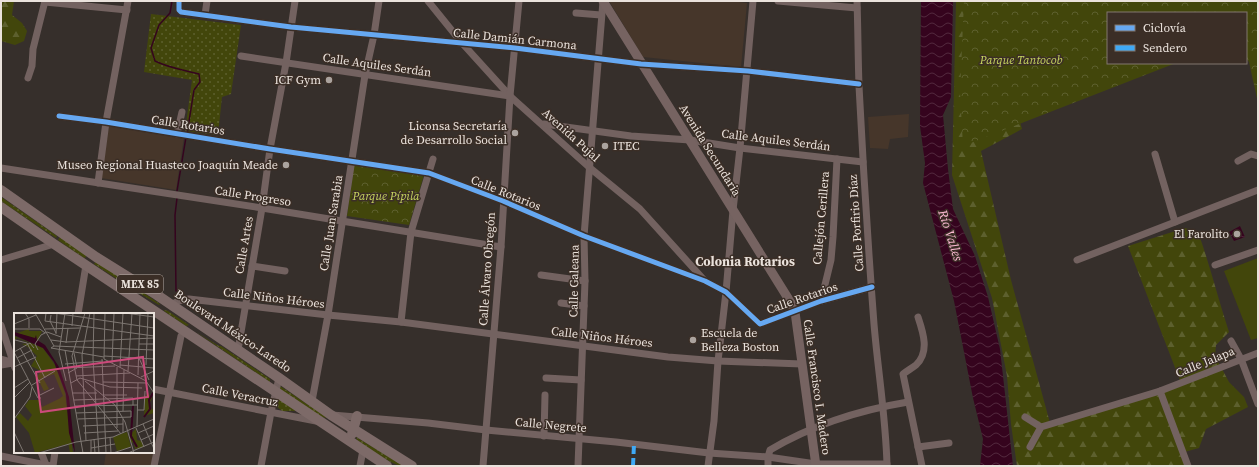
<svg xmlns="http://www.w3.org/2000/svg" width="1259" height="467" font-family="'Source Serif 4',serif">
	<defs>
		<pattern id="grass-dots" width="8" height="8" patternUnits="userSpaceOnUse"><rect width="8" height="8" fill="#42460b"/><path d="M2 2h.1M6 6h.1" fill="none" stroke="#5d602e" stroke-width="1.8" stroke-linecap="round"/></pattern>
		<pattern id="forest-firs" width="22" height="20" patternUnits="userSpaceOnUse"><rect width="22" height="20" fill="#42460b"/><path d="M5 1l3.5 6h-7zM16 11l3.5 6h-7z" fill="#5d602e"/></pattern>
		<pattern id="park-crowns" width="20" height="18" patternUnits="userSpaceOnUse"><rect width="20" height="18" fill="#42460b"/><path d="M2 6a3 3 0 1 1 6 0M12 15a3 3 0 1 1 6 0" fill="none" stroke="#5d602e"/></pattern>
		<pattern id="water-waves" width="16" height="10" patternUnits="userSpaceOnUse"><rect width="16" height="10" fill="#35041e"/><path d="M0 5q4-4 8 0t8 0" fill="none" stroke="#52283e"/></pattern>
	</defs>
	<rect width="100%" height="100%" fill="#362f2b"/>
	<g fill="#46362a">
		<polygon points="609,1 732,1 747,3 741,67 643,57"/>
		<polygon points="909,114 908,137 890,139 888,149 870,148 868,117"/>
		<polygon points="109,126 184,137 176,190 101,178"/>
		<polygon points="153,444 155,444 151,466 104,466 106,452 153,452"/>
	</g>
	<g fill="url(#grass-dots)">
		<polygon points="151,14 241,25 231,94 222,97 218,135 185,131 192,80 144,72"/>
		<polygon points="1,197 57,236 56,238 1,201"/>
		<polygon points="60,237 86,255 86,257 84,258 58,240"/>
		<polygon points="96,261 160,304 159,305 131,288 94,264"/>
		<polygon points="164,310 168,311 189,325 186,326 164,311"/>
		<polygon points="196,332 219,346 221,346 270,379 270,382"/>
		<polygon points="280,386 328,418 321,417 280,389"/>
		<polygon points="277,398 295,410 295,411 282,411 276,406"/>
		<path d="M356,437L404,466C392,466 368,447 357,440Z"/>
	</g>
	<g fill="url(#forest-firs)">
		<polygon points="1,1 14,1 12,15 22,23 27,31 24,41 15,45 1,41"/>
		<path d="M956,1H979L1014,101L1022,129L981,151L1011,280L1050,423L1181,383L1128,246L1185,228L1198,232C1210,265 1218,299 1229,332L1216,345L1215,356L1229,382L1244,397L1248,407L1206,429L1199,448L1181,453L1186,466H1017L1011,424L1007,376L992,298L952,175Z"/>
	</g>
	<g fill="url(#park-crowns)">
		<polygon points="964,1 1258,1 1258,103 1249,62 1246,58 1246,13 1108,13 1108,63 1176,63 963,146 960,93"/>
		<polygon points="354,165 424,175 409,225 347,216"/>
	</g>
	<polygon fill="#42460b" points="1258,258 1258,338 1251,340 1224,271"/>
	<g fill="url(#water-waves)">
		<polygon points="921,1 953,1 951,97 943,115 948,169 953,209 975,256 988,297 1000,349 1013,466 980,466 983,439 973,398 954,301 923,183 925,163 920,126"/>
		<polygon points="1240,226 1245,237 1234,241 1229,232"/>
	</g>
	<g fill="none" stroke-linecap="round" stroke-linejoin="round">
		<g stroke="#35041e" stroke-width="1.5">
			<path d="M172,1L170,13L159,25L151,48L155,61C169,68 184,70 199,74L200,82L194,90L187,134"/>
			<polyline points="177,191 186,137"/>
			<polyline points="176,291 175,215 177,198"/>
		</g>
		<g stroke="#736260" stroke-width="7">
			<polyline points="179,1 179,10 181,12 291,27 515,48 641,64 748,71 859,84"/>
			<polyline points="428,1 462,43 510,96 590,168 640,209 705,281"/>
			<polyline points="778,1 857,8"/>
			<path d="M857,1C858,29 858,58 859,86C863,165 868,245 874,324C878,372 886,418 887,466"/>
			<polyline points="45,2 127,10"/>
			<polyline points="576,13 601,15"/>
			<polyline points="205,15 207,1"/>
			<polyline points="241,56 510,96"/>
			<polyline points="28,78 32,66 33,49 45,1"/>
			<polyline points="59,116 106,122 270,149 429,173 503,201 584,236 705,281 726,292 760,324 821,301 872,287"/>
			<polyline points="544,124 631,136 690,140 740,148 863,162"/>
			<polyline points="177,134 182,112"/>
			<polyline points="1155,154 1175,222"/>
			<polyline points="1238,161 1251,154 1258,156"/>
			<polyline points="1,168 262,208 501,247"/>
			<polyline points="98,183 106,122 128,1"/>
			<polyline points="1,260 54,244"/>
			<polyline points="1077,260 1258,190"/>
			<polyline points="1215,265 1258,250"/>
			<polyline points="252,266 285,271"/>
			<polyline points="541,275 585,281"/>
			<polyline points="821,301 831,260 833,237 837,159"/>
			<polyline points="561,303 584,306"/>
			<polyline points="171,305 178,301 189,299 328,315 401,322 668,357 718,361 802,364"/>
			<polyline points="78,314 86,265"/>
			<path d="M918,317C923,332 930,352 916,365C912,368 907,371 903,374L922,466"/>
			<polyline points="401,322 411,232 433,159"/>
			<polyline points="1,325 15,368"/>
			<polyline points="1231,341 1241,359 1258,404"/>
			<polyline points="238,350 262,208 270,149 286,63 295,1"/>
			<polyline points="1,359 15,363"/>
			<polyline points="1,365 13,363"/>
			<polyline points="546,378 581,380"/>
			<polyline points="153,389 316,421"/>
			<polyline points="1160,391 1188,466"/>
			<polyline points="312,401 328,315 365,75 374,35 379,1"/>
			<polyline points="332,415 428,423 486,430 616,442 709,453 768,457 816,464 887,464"/>
			<polyline points="1025,417 1041,427"/>
			<polyline points="544,436 545,395"/>
			<polyline points="918,447 949,443"/>
			<polyline points="1030,447 1041,427 1160,391 1258,353"/>
			<polyline points="41,452 46,465"/>
			<polyline points="1,456 51,466"/>
			<polyline points="53,466 55,452"/>
			<polyline points="154,466 181,336 185,331"/>
			<polyline points="261,466 271,412 279,378"/>
			<polyline points="360,466 363,450"/>
			<polyline points="483,466 501,247 510,96 519,1"/>
			<polyline points="578,466 585,281 584,236 603,1"/>
			<polyline points="708,466 714,421 718,361 726,292 733,210 740,148 753,1"/>
			<path d="M768,466V457L770,450C812,425 860,410 908,402"/>
		</g>
		<polyline stroke="#766361" stroke-width="9" points="603,1 791,303 795,312 816,466"/>
		<g stroke="#7d6a68" stroke-width="10">
			<polyline points="1,190 96,257 157,295 279,378 331,415 412,466"/>
			<polyline points="1,207 54,244 387,466"/>
			<polyline points="352,434 357,416"/>
		</g>
		<polyline stroke="#3fa9f5" stroke-width="4" stroke-dasharray="8 4" stroke-linecap="butt" points="633,466 634,444"/>
		<defs>
			<g id="cycleway">
				<polyline points="179,1 179,10 181,12 291,27 515,48 641,64 748,71 859,84"/>
				<polyline points="59,116 106,122 270,149 429,173 503,201 584,236 705,281 726,292 760,324 821,301 872,287"/>
			</g>
		</defs>
		<use href="#cycleway" stroke="#3b2e26" stroke-width="8"/>
		<use href="#cycleway" stroke="#66a8f1" stroke-width="5"/>
	</g>
	<g fill="#aba39e" stroke="#3b2e26" stroke-width="1.5">
		<circle cx="329" cy="80" r="4"/>
		<circle cx="515" cy="133" r="4"/>
		<circle cx="605" cy="146" r="4"/>
		<circle cx="286" cy="165" r="4"/>
		<circle cx="1237" cy="234" r="4"/>
		<circle cx="693" cy="340" r="4"/>
	</g>
	<g text-anchor="middle" stroke-width="3" stroke-linejoin="round" paint-order="stroke">
		<rect fill="#3b2e26" stroke="#b6aca5" stroke-width="1" x="117" y="275" width="46" height="18" rx="3"/>
		<g font-size="11" font-weight="bold" fill="#eae2dc">
			<text x="140" y="288">MEX 85</text>
		</g>
		<g font-size="12" fill="#eae2dc" stroke="#3b2e26">
			<text transform="translate(515 39) rotate(6)" y="4">Calle Damián Carmona</text>
			<text transform="translate(377 65) rotate(8)" y="4">Calle Aquiles Serdán</text>
			<text transform="translate(188 125) rotate(9)" y="4">Calle Rotarios</text>
			<text transform="translate(571 135) rotate(42)" y="4">Avenida Pujal</text>
			<text transform="translate(776 140) rotate(7)" y="4">Calle Aquiles Serdán</text>
			<text transform="translate(710 150) rotate(58)" y="4">Avenida Secundaria</text>
			<text transform="translate(506 193) rotate(22)" y="4">Calle Rotarios</text>
			<text transform="translate(253 196) rotate(9)" y="4">Calle Progreso</text>
			<text transform="translate(821 218) rotate(-85)" y="4">Callejón Cerillera</text>
			<text transform="translate(331 223) rotate(-81)" y="4">Calle Juan Sarabia</text>
			<text transform="translate(856 223) rotate(-94)" y="4">Calle Porfirio Díaz</text>
			<text transform="translate(244 245) rotate(-80)" y="4">Calle Artes</text>
			<text transform="translate(487 269) rotate(-86)" y="4">Calle Álvaro Obregón</text>
			<text transform="translate(574 281) rotate(-89)" y="4">Calle Galeana</text>
			<text transform="translate(274 298) rotate(7)" y="4">Calle Niños Héroes</text>
			<text transform="translate(802 298) rotate(-19)" y="4">Calle Rotarios</text>
			<text transform="translate(233 331) rotate(34)" y="4">Boulevard México-Laredo</text>
			<text transform="translate(602 337) rotate(7)" y="4">Calle Niños Héroes</text>
			<text transform="translate(1205 362) rotate(-22)" y="4">Calle Jalapa</text>
			<text transform="translate(817 387) rotate(82)" y="4">Calle Francisco I. Madero</text>
			<text transform="translate(240 395) rotate(11)" y="4">Calle Veracruz</text>
			<text transform="translate(551 425) rotate(5)" y="4">Calle Negrete</text>
		</g>
		<g font-size="12" font-style="italic" fill="#c6d45f" stroke="#3b2e26">
			<text x="1021" y="64">Parque Tantocob</text>
			<text x="386" y="200">Parque Pípila</text>
		</g>
		<g font-size="12" fill="#eae2dc" stroke="#3b2e26" text-anchor="end">
			<text x="321" y="84">ICF Gym</text>
			<text x="507" y="130">Liconsa Secretaría<tspan x="507" dy="14">de Desarrollo Social</tspan></text>
			<text x="613" y="150" text-anchor="start">ITEC</text>
			<text x="278" y="169">Museo Regional Huasteco Joaquín Meade</text>
			<text x="1229" y="238">El Farolito</text>
			<text x="701" y="337" text-anchor="start">Escuela de<tspan x="701" dy="14">Belleza Boston</tspan></text>
		</g>
		<g font-size="13" font-style="italic" fill="#febad5" stroke="#3b2e26">
			<text transform="translate(951 235) rotate(72)" y="5">Río Valles</text>
		</g>
		<g font-size="13" font-weight="bold" fill="#eae2dc" stroke="#3b2e26">
			<text x="745" y="266">Colonia Rotarios</text>
		</g>
	</g>
	<g transform="translate(14 313)">
		<rect width="140" height="140" fill="#362f2b"/>
		<path d="M0,23L29,35L41,52L51,80L59,140H56L46,85L49,83L40,61L29,65L35,76L30,78L23,64L27,58L17,53L23,43L14,34L8,31L16,30L3,25L0,28ZM134,80L138,85L135,91L138,97L140,95V100L130,103L131,84ZM122,116L123,127L127,128L130,134L121,136L120,129L117,130L116,121Z" fill="#42460b"/>
		<path d="M113,119L117,134L103,138L99,124Z" fill="#42460b"/>
		<path d="M15,16V18H28L24,27L3,20ZM51,83L57,130L21,140L15,120L2,104L6,100L14,108L18,102L11,93L15,87H25L28,94Z" fill="#42460b"/>
		<path d="M0,19L21,25L22,22L23,27L31,32L45,54L55,84L61,140L55,120L52,81L40,49L29,35L0,22Z" fill="#35041e"/>
		<path fill="none" stroke="#35041e" stroke-width="2" d="M119,93L117,123L123,134M130,104L136,96L135,87L139,80"/>
		<path fill="none" stroke="#7e7772" stroke-width="1" d="M11,0L15,6V15M21,0L40,33M32,0L31,8L140,23M40,0L140,15M51,0L45,39L52,68M71,0L58,43L63,67L107,121M80,0L79,46L85,140M91,0L90,46L132,68L140,80M111,0L140,4M37,2L36,8L42,20M0,11L22,2M58,13L59,0M0,16H26L31,20M31,16L66,15M42,21L43,0M1,27L13,30L31,65M37,27L52,29L140,25M52,30L54,15M125,31H140M6,35L26,70M24,37L21,31L27,22L33,19L47,24M51,37L69,140M0,39L24,85H27M0,39L16,30L20,35M90,43L140,46M90,44L37,35L40,33L140,37M3,45L18,37M125,45L135,67M88,46L92,140M98,50L100,0M51,51L89,48M106,52L140,55M132,52L134,0M0,54L22,44M106,54L109,0M53,55L101,53M114,58L118,0M54,60L63,55L60,40M124,62L126,0M62,63L116,60M127,64L140,58M71,68L101,92L111,109L120,140M89,69L133,70M57,70L66,65L96,74L128,75M18,72L41,58M0,75L14,66M59,80H83M90,82H113M24,83L40,75M0,85L16,69M60,87L119,85V92M61,93L123,92M123,97H130L131,78M109,98L110,57M62,100L117,98V104L64,106M0,106L16,84L18,74M129,111L140,136M69,113L109,111M123,114L124,70M103,115V54M122,115L130,134M0,119L10,140M70,120L104,118M109,120V106M124,120L140,113M96,124L97,140M80,126L81,140M77,127V140M127,127L140,121M72,128L68,42L76,0M77,135L101,131M25,140L62,129L99,124L140,106M99,140L117,134M114,140L140,129"/>
		<path fill="#cc4a7b" fill-opacity="0.15" stroke="#cc4a7b" stroke-width="2" d="M129,44L134,84L27,99L22,59Z"/>
		<rect width="140" height="140" fill="none" stroke="#eae2dc" stroke-width="2"/>
	</g>
	<rect width="1259" height="467" fill="none" stroke="#eae2dc" stroke-width="4"/>
	<rect x="1107" y="12" width="140" height="52" fill="#3b2e26" stroke="#81766f"/>
	<rect x="1115" y="25" width="20" height="6" fill="#66a8f1" stroke="#81766f"/>
	<text x="1143" y="32" font-size="12" fill="#eae2dc">Ciclovía</text>
	<rect x="1115" y="45" width="20" height="6" fill="#3fa9f5" stroke="#81766f"/>
	<text x="1143" y="52" font-size="12" fill="#eae2dc">Sendero</text>
</svg>
